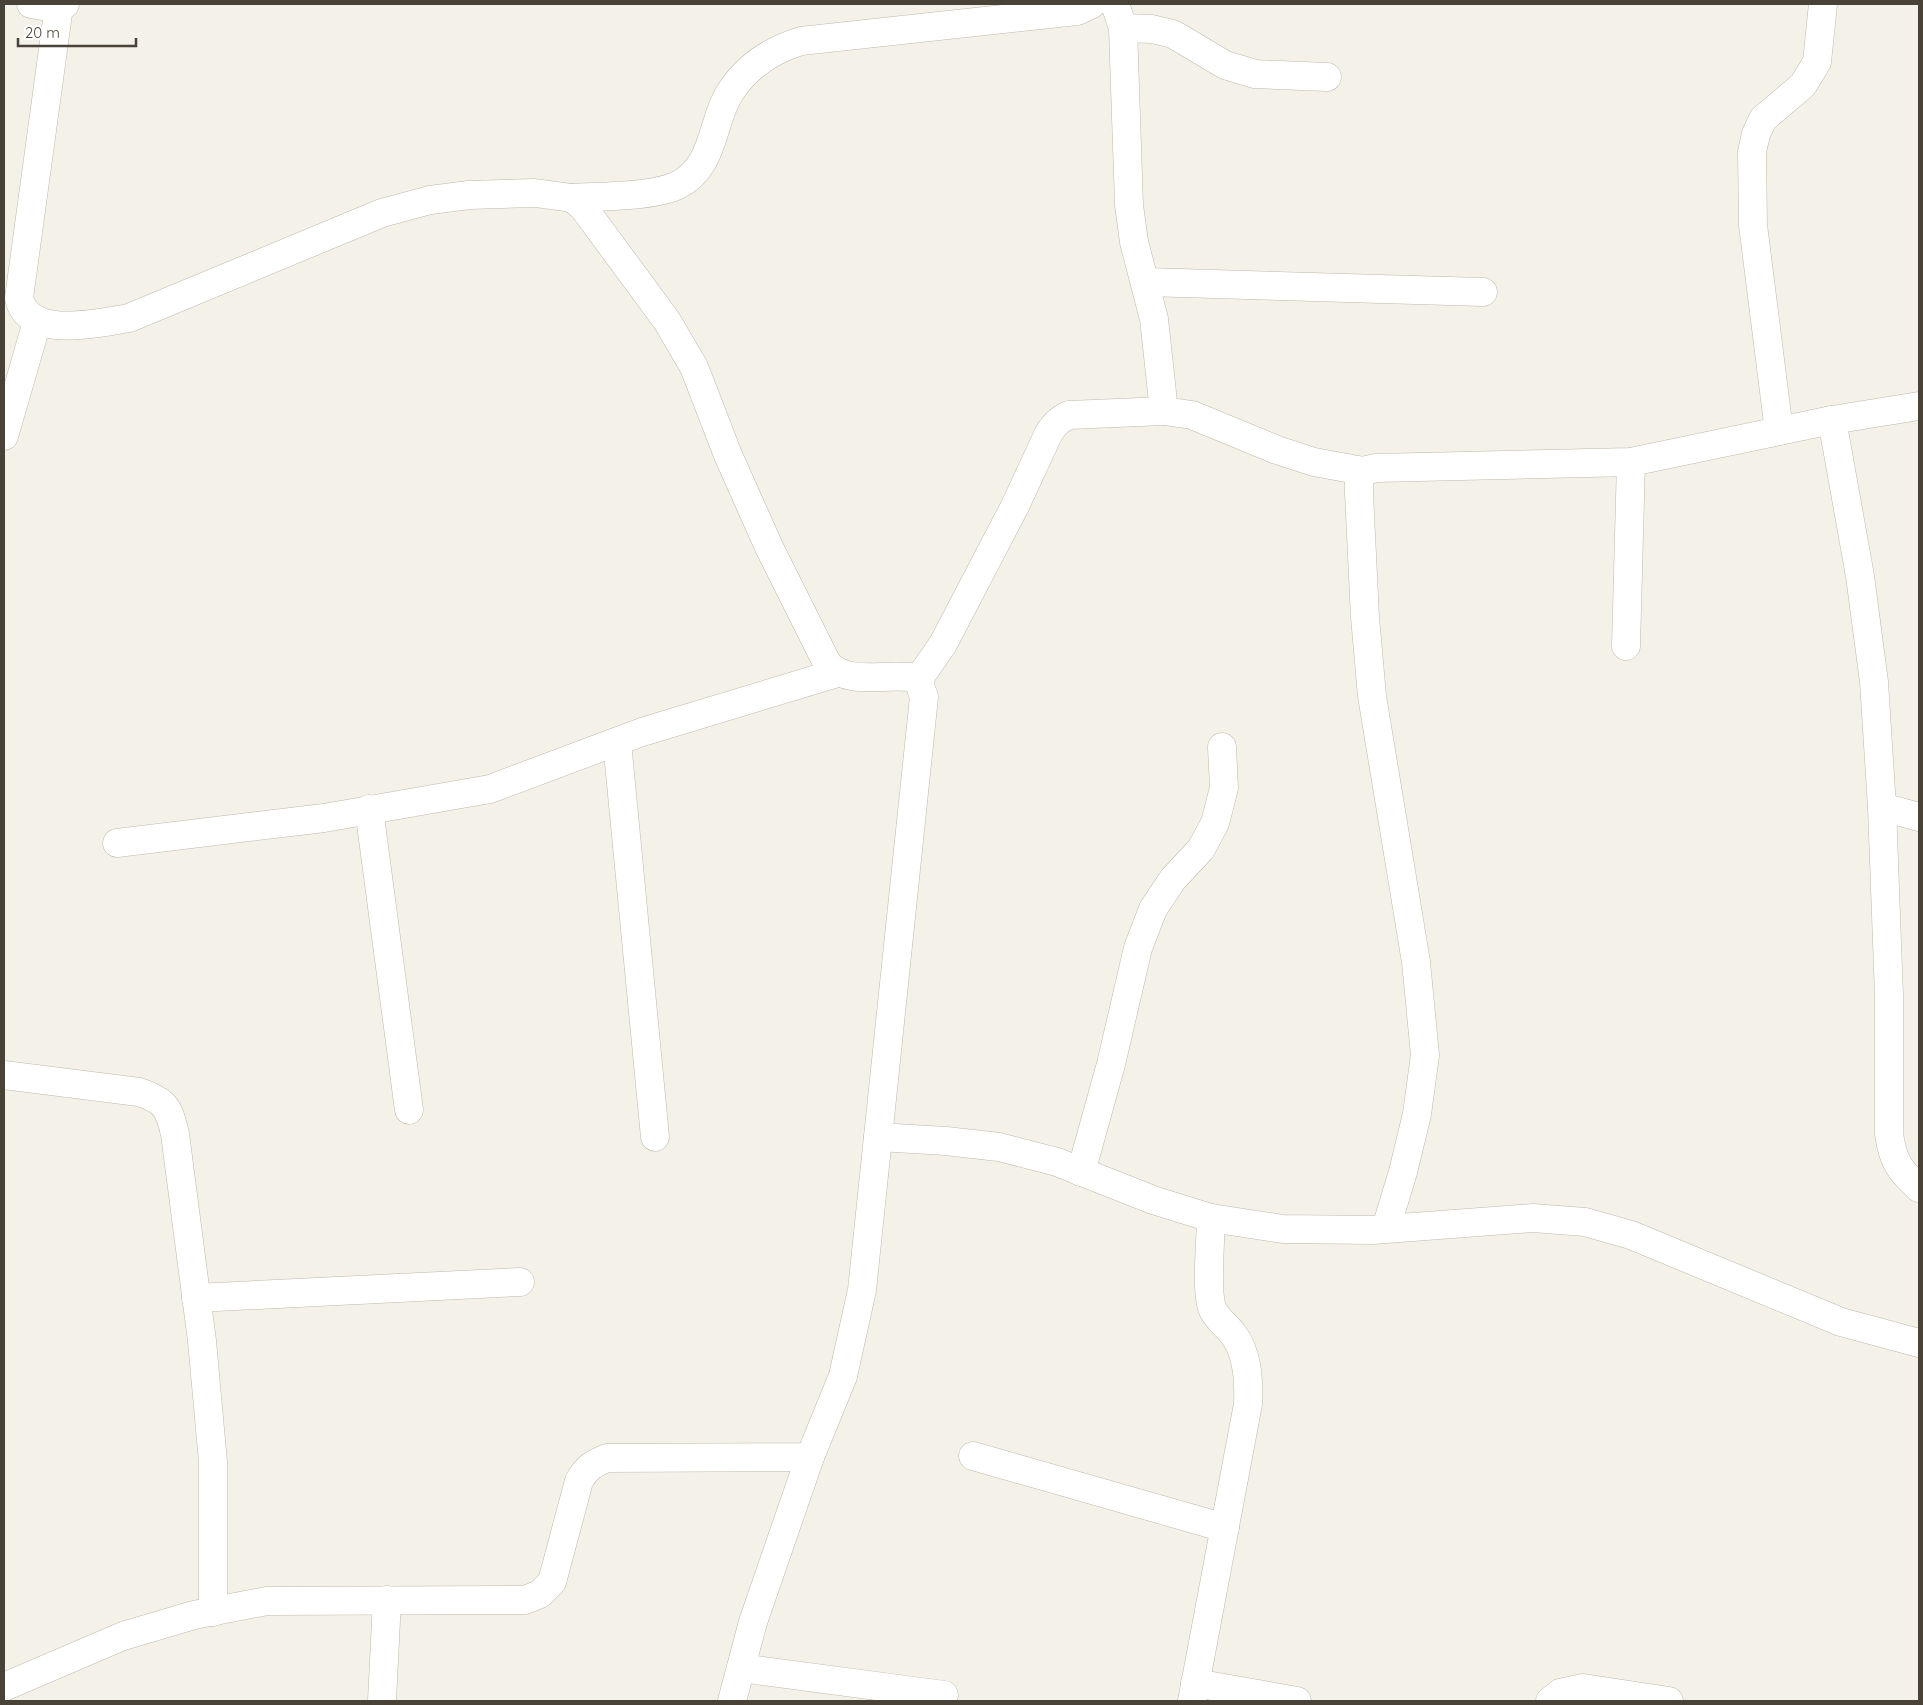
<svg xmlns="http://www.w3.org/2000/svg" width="1923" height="1705" font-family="Quicksand,sans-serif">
	<rect width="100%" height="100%" fill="#f4f1e8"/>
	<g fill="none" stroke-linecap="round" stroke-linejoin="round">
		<defs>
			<g id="minor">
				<path d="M31,4C42,6 54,9 65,4"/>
				<polyline points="1115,4 1123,28 1129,205 1134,242 1154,319 1164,411"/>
				<polyline points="1123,28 1152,29 1173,34 1225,65 1255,74 1327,77"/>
				<path d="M572,198C600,196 654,197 678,185C716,166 711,120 731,91C748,65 772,50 801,41L1077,11L1092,4"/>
				<polyline points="1146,282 1483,292"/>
				<path d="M1832,420L1860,576L1874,682L1882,807L1889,996V1134C1893,1161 1899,1170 1919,1188"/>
				<polyline points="1779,431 1753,225 1752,152 1756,134 1763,119 1803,85 1817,62 1823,4"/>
				<polyline points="4,436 37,322"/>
				<polyline points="1626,646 1631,462"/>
				<path d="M918,680L943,644L1015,506L1047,437C1052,426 1058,420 1069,415L1164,411L1192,415L1277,450L1314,462L1363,471"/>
				<polyline points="617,742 655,1137"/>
				<polyline points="1882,807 1919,817"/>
				<polyline points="369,809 409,1110"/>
				<polyline points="117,843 324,818 490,789 642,732 837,673"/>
				<path d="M4,1075L139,1092C166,1101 169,1108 175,1134L202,1341L213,1462V1612"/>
				<polyline points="878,1137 946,1141 999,1147 1057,1162 1153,1200 1211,1218 1283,1229 1373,1230 1533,1218 1585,1222 1631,1235 1841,1322 1919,1343"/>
				<polyline points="1081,1172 1111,1064 1138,948 1153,909 1173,879 1201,849 1215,823 1224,788 1222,747"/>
				<polyline points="1386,1228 1403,1172 1417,1114 1425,1055 1416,962 1372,696 1365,617 1359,493 1359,479 1363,471 1376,468 1631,462 1832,420 1919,406"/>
				<polyline points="196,1298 520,1282"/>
				<polyline points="973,1456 1225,1528"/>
				<polyline points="741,1668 944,1695"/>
				<polyline points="1195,1683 1297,1701"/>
				<path d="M4,1687L123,1636L194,1615L267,1601L525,1600L540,1594L552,1582L579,1481C586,1468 594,1463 607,1458L810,1457L843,1376L862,1290L924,697L918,680L909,677C881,674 851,685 828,665L769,547L728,455L694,367L667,321L583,207L572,198L535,193L469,195L430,200L382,213L129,318C98,323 28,340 19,298L59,6"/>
				<polyline points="382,1701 387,1600"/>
				<polyline points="732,1701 753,1622 810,1457"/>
				<path d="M1192,1701L1248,1404C1249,1381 1248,1353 1233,1334C1227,1326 1218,1320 1213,1310C1205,1293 1211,1239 1211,1218"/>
				<polyline points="1550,1701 1560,1693 1583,1688 1669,1701"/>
			</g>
		</defs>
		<use href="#minor" stroke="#c0b9ab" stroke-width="29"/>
		<use href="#minor" stroke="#fff" stroke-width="28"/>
	</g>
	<rect width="1923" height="1705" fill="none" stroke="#484237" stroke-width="10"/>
	<path d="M18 38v8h118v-8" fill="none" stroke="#484237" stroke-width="2.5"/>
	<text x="25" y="38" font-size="15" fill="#484237" stroke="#ffffff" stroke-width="4" paint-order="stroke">20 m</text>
</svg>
